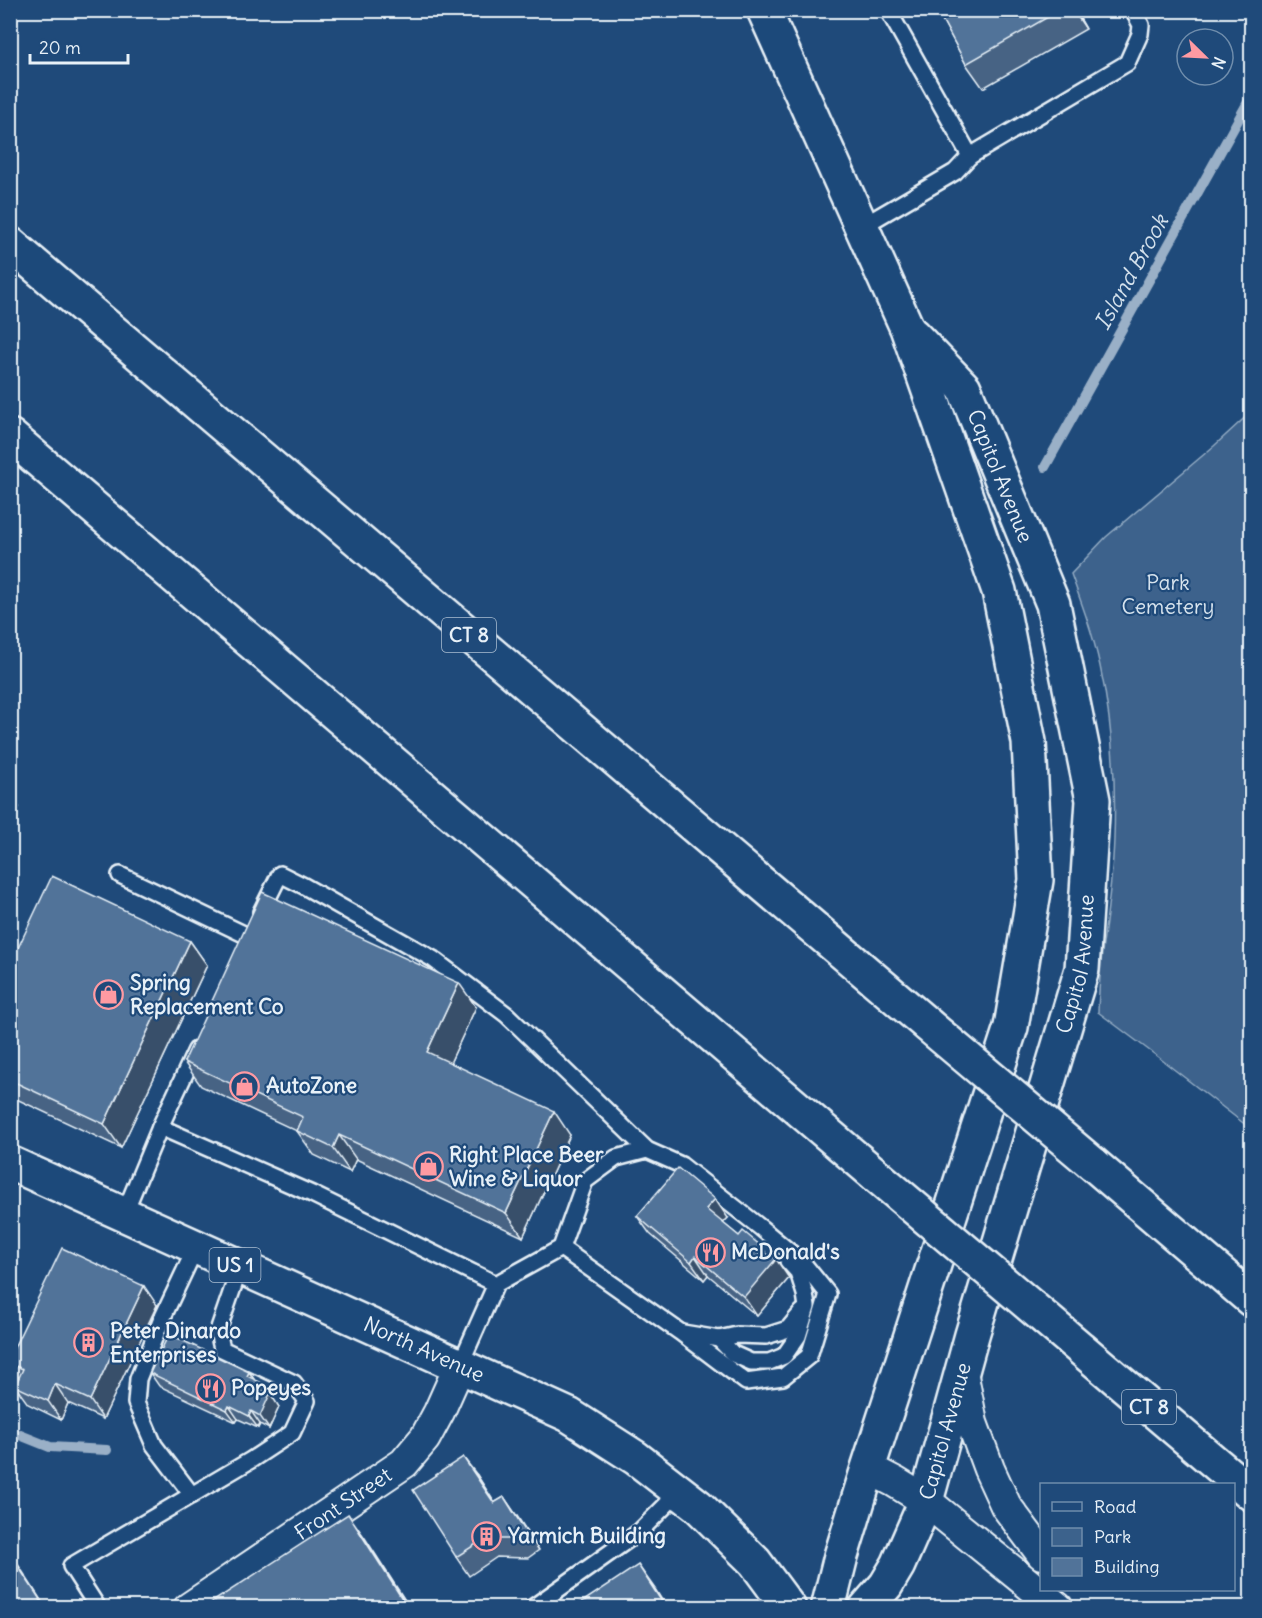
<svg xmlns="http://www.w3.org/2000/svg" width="1262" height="1618" font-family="Delius,sans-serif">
	<rect width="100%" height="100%" fill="#1f4a7a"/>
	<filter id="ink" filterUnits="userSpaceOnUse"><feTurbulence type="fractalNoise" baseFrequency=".0167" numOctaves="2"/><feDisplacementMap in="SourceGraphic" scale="12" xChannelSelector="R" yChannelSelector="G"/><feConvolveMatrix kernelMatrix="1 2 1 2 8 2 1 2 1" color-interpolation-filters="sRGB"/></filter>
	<g filter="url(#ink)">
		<path fill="#3c628c" stroke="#92aac2" stroke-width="1.5" d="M1251,412V1129L1158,1057L1098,1012C1099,990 1100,967 1103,944C1108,909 1113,874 1114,839C1116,783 1112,720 1100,666C1093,634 1082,604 1071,574L1106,537L1214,446Z"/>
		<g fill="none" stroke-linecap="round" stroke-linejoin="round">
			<g stroke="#9ab0c7" stroke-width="10">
				<polyline points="1045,467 1252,95"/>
				<polyline points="10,1431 50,1447 107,1450"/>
			</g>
			<defs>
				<g id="service">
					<polyline points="888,10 970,156 1127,63 1140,34 1141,25 1133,10"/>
					<polyline points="861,227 955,172 970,156"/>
					<polyline points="120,875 250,937"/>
					<polyline points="261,912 280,874 304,886 433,959 507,1015 647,1150 681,1165 761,1228 803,1263 828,1294 809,1356 783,1377 746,1382 680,1332 561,1248"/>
					<polyline points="196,1050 160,1127 312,1194 496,1284"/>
					<polyline points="124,1214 160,1127"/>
					<polyline points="683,1333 719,1339 737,1335 766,1336 788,1329 802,1312"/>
					<polyline points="719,1339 733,1354 751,1362 769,1362 784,1356 798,1336 807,1307 805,1294 798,1272 788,1261"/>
					<polyline points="460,1365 496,1284 561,1248 585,1181 616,1158 647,1150"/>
					<polyline points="192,1495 154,1445 136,1403 138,1379 161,1321 196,1247"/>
					<polyline points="98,1608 71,1566 251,1460 292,1433 307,1401 294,1383 222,1349 218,1331 240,1267"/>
					<polyline points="532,1608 639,1532 680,1491"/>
				</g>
				<g id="minor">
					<polyline points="962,1371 972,1423 989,1469 1006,1506 1042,1554"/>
					<polyline points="868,1468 895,1482 926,1501 1058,1608"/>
					<path id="s1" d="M189,1608L404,1463L425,1438L439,1412L460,1365"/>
				</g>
				<g id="secondary">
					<polyline points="764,10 907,328 999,591 1029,742 1036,880 1011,1027 868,1468 841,1556 828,1608"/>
					<path id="s2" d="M866,1608L886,1585L898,1565L926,1501L972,1335L1082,969L1093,800L1053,604L964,388L913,335"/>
				</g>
				<g id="primary">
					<path id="s3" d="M10,1163L569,1415L636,1458L698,1506L755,1562L789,1608"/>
				</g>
				<g id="motorway">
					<polyline points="10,244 928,1025"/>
					<polyline points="10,436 877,1176"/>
					<polyline points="1092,1163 1252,1300"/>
					<polyline points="1046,1319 1252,1494"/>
				</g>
			</defs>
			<use href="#service" stroke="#e8f1f8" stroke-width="20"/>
			<use href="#minor" stroke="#e8f1f8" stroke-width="34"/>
			<use href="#secondary" stroke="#e8f1f8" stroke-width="38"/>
			<use href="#primary" stroke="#e8f1f8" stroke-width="38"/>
			<use href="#motorway" stroke="#e8f1f8" stroke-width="38"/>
			<use href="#service" stroke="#1f4a7a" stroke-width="15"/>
			<use href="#minor" stroke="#1f4a7a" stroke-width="30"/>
			<use href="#secondary" stroke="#1f4a7a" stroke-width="33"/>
			<use href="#primary" stroke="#1f4a7a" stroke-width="33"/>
			<use href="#motorway" stroke="#1f4a7a" stroke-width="33"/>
			<defs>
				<g id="motorway-bridge">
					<polyline points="928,1025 1092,1163"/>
					<polyline points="877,1176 1046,1319"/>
				</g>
			</defs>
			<use href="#motorway-bridge" stroke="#e8f1f8" stroke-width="38" stroke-linecap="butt"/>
			<use href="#motorway-bridge" stroke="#1f4a7a" stroke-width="33"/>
		</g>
		<g fill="#466384" stroke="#e8f1f8" stroke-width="1.5">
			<polygon points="937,10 1075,10 1086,29 983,88 966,64"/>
			<polygon points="190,941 207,965 121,1148 10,1096 10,965"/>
			<polygon points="476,1007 450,1063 570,1135 523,1237 356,1159 350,1172 314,1155 297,1131 201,1086 184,1062"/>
			<polygon points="637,1216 728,1218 723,1223 739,1236 761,1246 768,1256 789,1278 757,1316 708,1275 704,1280 650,1234"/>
			<polygon points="157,1305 103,1419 68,1403 61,1420 28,1404 15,1386 19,1378 10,1366 10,1356"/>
			<polygon points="249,1372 254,1380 264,1384 279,1407 269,1429 260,1424 258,1428 238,1419 236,1422 159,1386 150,1373"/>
			<polygon points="477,1475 494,1503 504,1497 539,1550 528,1558 497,1557 469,1576 456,1557"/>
		</g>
		<g fill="#39506b" stroke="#e8f1f8" stroke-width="1.5">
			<polygon points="1073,10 1075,10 1086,29"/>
			<polygon points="10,795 19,807 10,824"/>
			<polygon points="190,941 207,965 121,1148 104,1124"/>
			<polygon points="459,983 476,1007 444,1076 427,1052"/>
			<polygon points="554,1111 570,1135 523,1237 506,1213"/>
			<polygon points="339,1135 356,1159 350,1172 333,1148"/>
			<polygon points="715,1199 728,1218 719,1227 706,1209"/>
			<polygon points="761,1246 773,1263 776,1259 789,1278 757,1316 744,1297 756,1251"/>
			<polygon points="695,1256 708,1275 704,1280 691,1262"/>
			<polygon points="144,1286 157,1305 103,1419 90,1400"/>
			<polygon points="249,1372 258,1385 247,1376"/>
			<polygon points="55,1384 68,1403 61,1420 48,1401"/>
			<polygon points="264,1384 279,1407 269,1429 260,1416 261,1390"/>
			<polygon points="229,1406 238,1419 236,1422 227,1410"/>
			<polygon points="251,1411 260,1424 258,1428 249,1416"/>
			<polygon points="463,1457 477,1475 507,1522 494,1503"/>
			<polygon points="504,1497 517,1516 539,1550 526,1532"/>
			<polygon points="348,1514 365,1538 410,1608 408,1608"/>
			<polygon points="10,1552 46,1608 45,1608 10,1554"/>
			<polygon points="638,1565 655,1589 667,1608 666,1608"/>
		</g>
		<g fill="#517399" stroke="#e8f1f8" stroke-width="1.5">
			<polygon points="937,10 1060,10 966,64"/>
			<polygon points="52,876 190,941 104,1124 10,1080 10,965"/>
			<polygon points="262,892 459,983 427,1052 554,1111 506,1213 339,1135 333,1148 297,1131 303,1117 184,1062"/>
			<polygon points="678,1168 715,1199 706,1209 739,1236 743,1231 761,1246 756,1251 765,1259 770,1254 776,1259 744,1297 695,1256 691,1262 637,1216"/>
			<polygon points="62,1248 144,1286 90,1400 55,1384 48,1401 15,1386 23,1369 10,1364 10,1356"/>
			<polygon points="169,1334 249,1372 247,1376 264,1384 261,1390 270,1394 260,1416 251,1411 249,1416 229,1406 227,1410 150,1373"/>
			<polygon points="463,1457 494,1503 504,1497 526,1532 514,1539 484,1539 456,1557 413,1490"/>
			<polygon points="348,1514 408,1608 203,1608"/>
			<polygon points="10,1554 45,1607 44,1608 10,1608"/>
			<polygon points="638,1565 666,1608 573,1608"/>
		</g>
	</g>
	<defs>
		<symbol id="shop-ring" viewBox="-11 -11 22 22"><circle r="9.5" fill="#1f4a7a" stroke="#ff9aa2" stroke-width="1.5"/><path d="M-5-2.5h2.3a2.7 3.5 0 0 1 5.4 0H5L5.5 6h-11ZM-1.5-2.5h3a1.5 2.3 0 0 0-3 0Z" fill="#ff9aa2"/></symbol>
		<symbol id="restaurant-ring" viewBox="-11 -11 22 22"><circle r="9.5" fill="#1f4a7a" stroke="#ff9aa2" stroke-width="1.5"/><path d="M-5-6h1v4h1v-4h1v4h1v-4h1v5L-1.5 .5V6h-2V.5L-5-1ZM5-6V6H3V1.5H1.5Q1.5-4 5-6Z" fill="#ff9aa2"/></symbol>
		<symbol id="building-ring" viewBox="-11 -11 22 22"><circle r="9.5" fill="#1f4a7a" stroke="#ff9aa2" stroke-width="1.5"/><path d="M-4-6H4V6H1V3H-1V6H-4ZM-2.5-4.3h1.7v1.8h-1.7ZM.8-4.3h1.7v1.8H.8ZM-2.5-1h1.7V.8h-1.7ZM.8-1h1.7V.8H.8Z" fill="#ff9aa2"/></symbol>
	</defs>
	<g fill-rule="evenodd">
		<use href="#shop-ring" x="92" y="978" width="33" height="33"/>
		<use href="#shop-ring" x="228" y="1070" width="33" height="33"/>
		<use href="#shop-ring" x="412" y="1150" width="33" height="33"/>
		<use href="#restaurant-ring" x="694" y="1236" width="33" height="33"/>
		<use href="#building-ring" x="72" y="1326" width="33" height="33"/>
		<use href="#restaurant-ring" x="194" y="1372" width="33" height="33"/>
		<use href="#building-ring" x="470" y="1520" width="33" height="33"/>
	</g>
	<g text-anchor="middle" stroke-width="4.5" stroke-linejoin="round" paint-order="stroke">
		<g fill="#1f4a7a" stroke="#acbfd2" stroke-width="1.5">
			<rect x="442" y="618" width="54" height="34" rx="4.5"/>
			<rect x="209.5" y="1248" width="51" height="34" rx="4.5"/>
			<rect x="1122" y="1390" width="54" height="34" rx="4.5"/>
		</g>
		<g font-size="20" font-weight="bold" fill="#e8f1f8">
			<text x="469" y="642">CT 8</text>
			<text x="235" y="1272">US 1</text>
			<text x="1149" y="1414">CT 8</text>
		</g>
		<g font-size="21" fill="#e8f1f8" stroke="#1f4a7a">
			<text transform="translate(1000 476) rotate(68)" y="7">Capitol Avenue</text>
			<text dy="7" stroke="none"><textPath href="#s2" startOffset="682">Capitol Avenue</textPath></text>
			<text dy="7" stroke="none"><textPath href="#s3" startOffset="454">North Avenue</textPath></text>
			<text dy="7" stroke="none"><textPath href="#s2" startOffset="196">Capitol Avenue</textPath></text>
			<text dy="7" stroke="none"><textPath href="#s1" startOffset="186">Front Street</textPath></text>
		</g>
		<g font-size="21" fill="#d7e3ed" stroke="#1f4a7a">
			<text x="1168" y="590">Park<tspan x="1168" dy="24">Cemetery</tspan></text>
		</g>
		<g font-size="21" font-weight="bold" fill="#e8f1f8" stroke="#1f4a7a" text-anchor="start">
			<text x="130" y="990">Spring<tspan x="130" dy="24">Replacement Co</tspan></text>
			<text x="266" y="1093">AutoZone</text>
			<text x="449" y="1162">Right Place Beer<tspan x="449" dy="24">Wine &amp; Liquor</tspan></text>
			<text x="731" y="1259">McDonald's</text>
			<text x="110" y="1338">Peter Dinardo<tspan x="110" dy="24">Enterprises</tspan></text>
			<text x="231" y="1395">Popeyes</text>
			<text x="508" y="1543">Yarmich Building</text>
		</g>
		<g font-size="22" font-style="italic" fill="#d4e1ec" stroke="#1f4a7a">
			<text transform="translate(1131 272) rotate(-61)" y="8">Island Brook</text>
		</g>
	</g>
	<rect width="1262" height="1618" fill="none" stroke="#1f4a7a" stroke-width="36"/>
	<rect x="18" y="18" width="1226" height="1582" fill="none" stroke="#e8f1f8" stroke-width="2" filter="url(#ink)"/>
	<rect x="1040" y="1483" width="195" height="108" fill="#1f4a7a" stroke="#6f8dac" stroke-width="1.5"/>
	<rect x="1052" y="1502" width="30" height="9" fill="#1f4a7a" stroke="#6f8dac" stroke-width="1.5"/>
	<text x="1094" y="1513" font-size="18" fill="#e8f1f8">Road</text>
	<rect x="1052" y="1528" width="30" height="18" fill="#3c628c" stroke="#6f8dac" stroke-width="1.5"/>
	<text x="1094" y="1543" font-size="18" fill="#e8f1f8">Park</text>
	<rect x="1052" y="1558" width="30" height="18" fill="#517399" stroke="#6f8dac" stroke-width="1.5"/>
	<text x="1094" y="1573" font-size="18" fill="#e8f1f8">Building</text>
	<g transform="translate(1205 57) rotate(114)"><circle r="28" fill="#1f4a7a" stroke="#6f8dac" stroke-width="1.5"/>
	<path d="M0-4.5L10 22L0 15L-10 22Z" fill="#ff9aa2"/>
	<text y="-9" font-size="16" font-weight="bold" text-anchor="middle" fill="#e8f1f8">N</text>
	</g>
	<path d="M30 54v9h98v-9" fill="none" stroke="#e8f1f8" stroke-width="3"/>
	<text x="39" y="54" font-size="18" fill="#e8f1f8" stroke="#1f4a7a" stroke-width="4.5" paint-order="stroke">20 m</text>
</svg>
